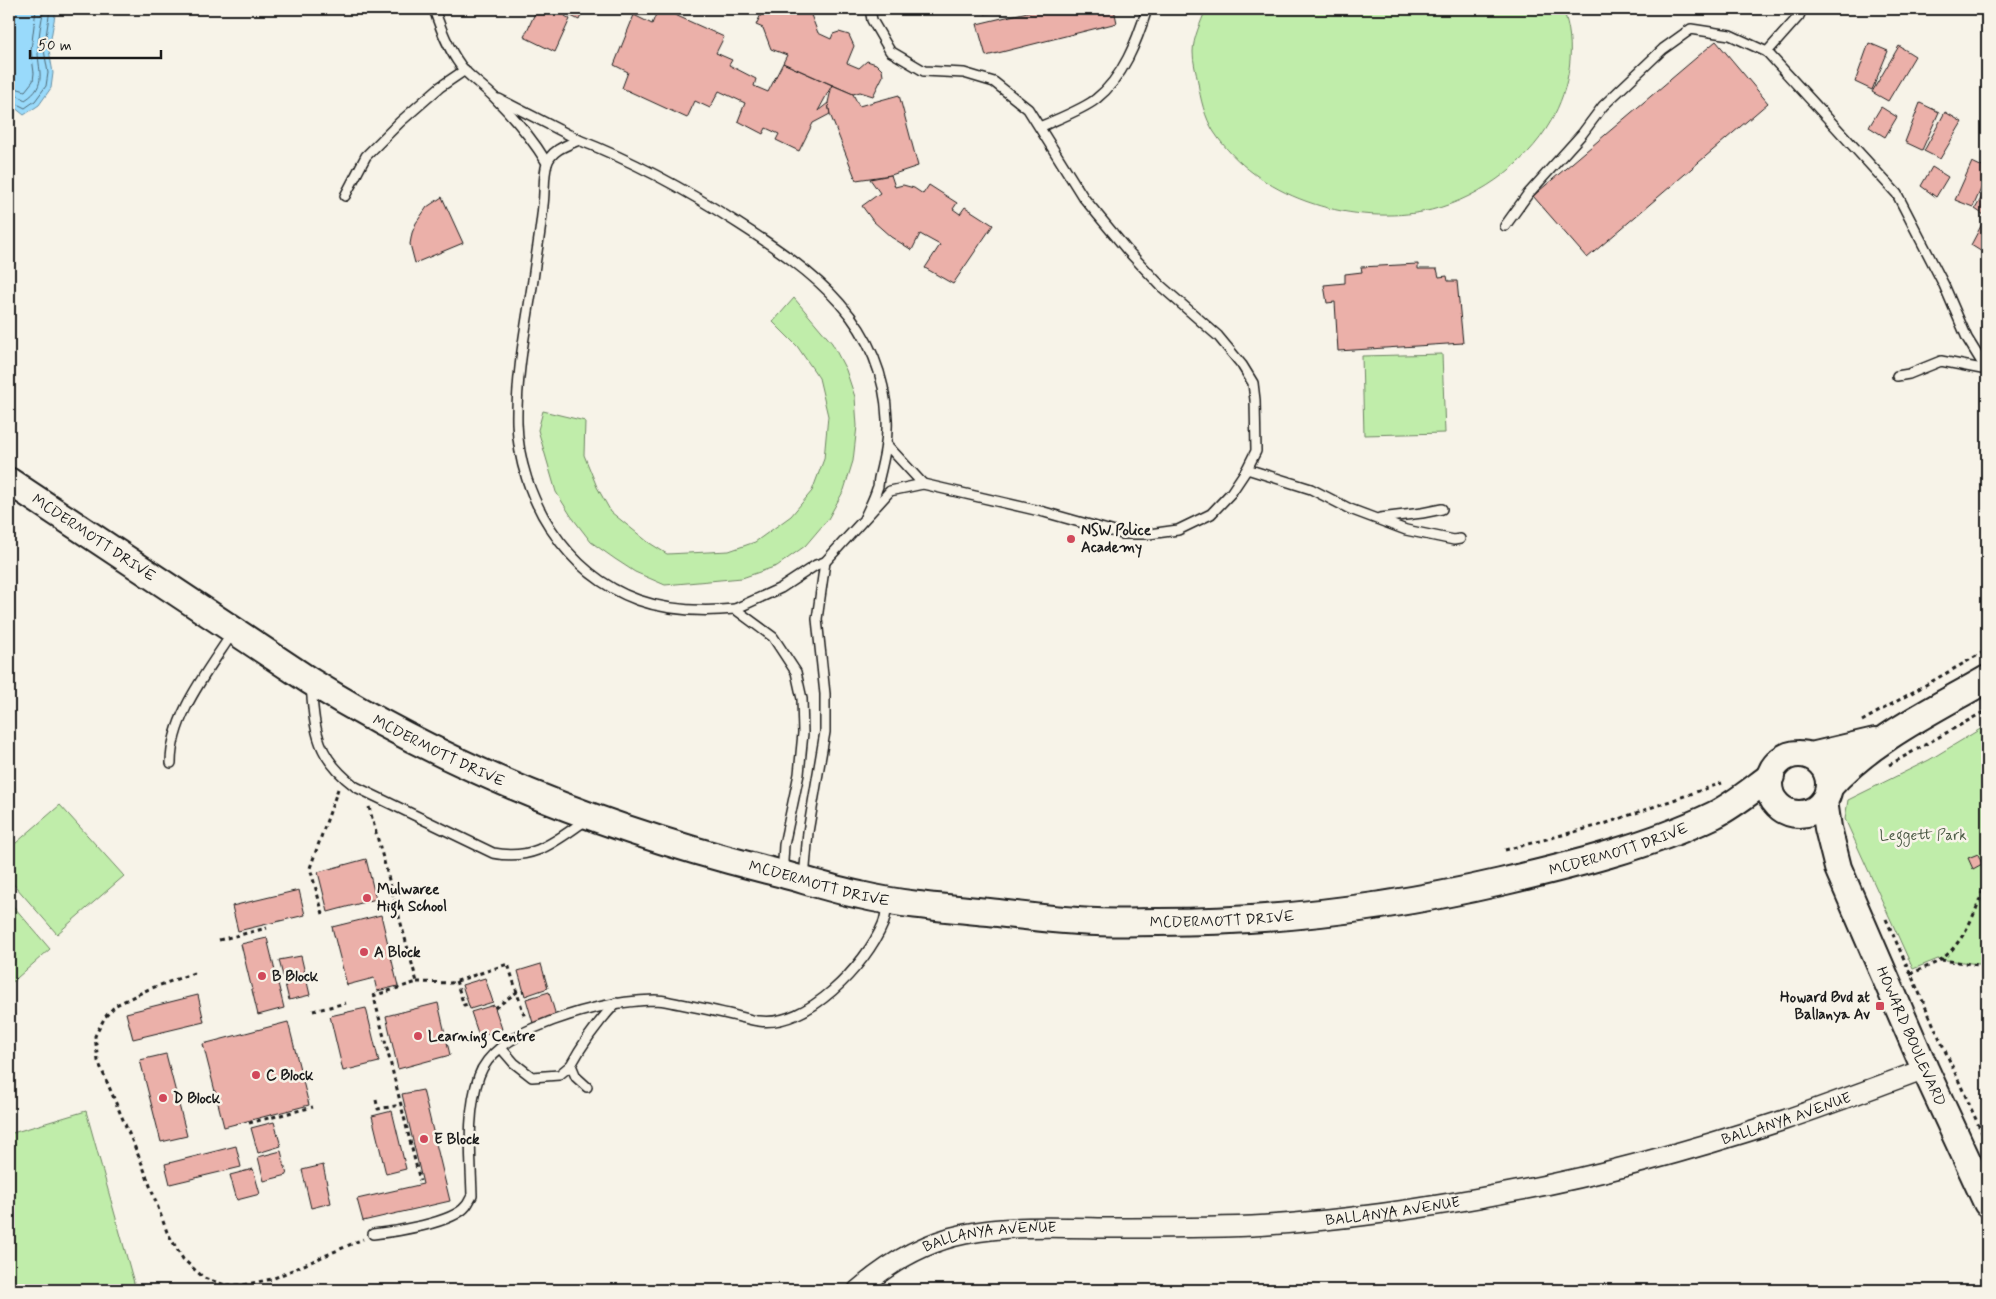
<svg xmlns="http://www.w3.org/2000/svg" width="1996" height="1299" font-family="Mynerve,sans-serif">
	<rect width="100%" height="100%" fill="#f7f3e8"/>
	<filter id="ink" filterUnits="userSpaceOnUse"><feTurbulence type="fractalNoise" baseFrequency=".02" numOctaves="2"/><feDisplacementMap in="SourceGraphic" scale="10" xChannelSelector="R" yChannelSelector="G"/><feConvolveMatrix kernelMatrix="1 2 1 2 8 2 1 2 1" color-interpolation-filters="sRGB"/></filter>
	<g filter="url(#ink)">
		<g fill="#c0edaa" stroke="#6e8463">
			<path d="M1206,9H1563C1577,45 1570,88 1551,121C1526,166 1472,203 1422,212C1347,225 1257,197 1214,132C1205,118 1200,98 1198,82C1196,72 1193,62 1193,52C1193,38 1201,22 1206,9Z"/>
			<polygon points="794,298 832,343 846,370 855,397 857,426 853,461 844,490 828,519 805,546 777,566 742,578 665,585 635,572 615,559 591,542 571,516 556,492 538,430 543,411 585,421 584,455 597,487 611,512 648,542 667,554 729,551 755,542 791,516 812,491 824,459 828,416 819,378 797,346 773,322"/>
			<polygon points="1442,354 1445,433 1364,435 1362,356"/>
			<polygon points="1987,725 1987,965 1938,959 1913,969 1845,819 1848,800 1929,760"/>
			<polygon points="60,805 124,876 57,934 9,879 9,849"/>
			<polygon points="9,901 50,949 9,985"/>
			<polygon points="86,1111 136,1290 9,1290 9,1134"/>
		</g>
		<polygon fill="#99dafb" stroke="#678ea2" points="9,9 56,9 49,50 53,73 51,88 39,105 24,115 9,103"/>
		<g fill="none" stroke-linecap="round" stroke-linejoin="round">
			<g stroke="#4e6875" stroke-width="1">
				<polyline points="9,86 25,91 33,81 34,73 31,50 36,9"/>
				<path d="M9,93L15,94L25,100C49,85 37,69 38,48C39,34 41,22 44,9"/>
				<polyline points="9,100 25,108 35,101 46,86 48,73 44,50 50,9"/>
			</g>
		</g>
		<g fill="#ebb0a9" stroke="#1c1c1c">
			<polygon points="537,9 584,9 579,20 565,13 565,16 570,19 555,52 524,37"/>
			<polygon points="658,9 662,9 724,37 716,53 732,60 729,65 756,79 754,86 768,92 783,63 832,85 818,111 828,103 830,114 813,123 799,151 776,140 779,134 766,128 763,134 738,121 745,103 719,91 710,108 695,101 687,118 622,88 628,72 614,65 634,15 652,24"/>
			<polygon points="778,9 798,9 811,15 818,33 831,39 833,34 839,32 849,35 854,46 847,63 859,68 867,61 876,64 882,70 883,76 873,96 860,92 853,94 783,63 787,55 771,49 763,28 756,25 763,10 770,12"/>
			<polygon points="984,9 1011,9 985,14"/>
			<polygon points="1040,9 1114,9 1117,23 986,56 977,24"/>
			<polygon points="1716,41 1768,103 1587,258 1533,196"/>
			<polygon points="1869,43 1888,51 1872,90 1855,82"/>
			<polygon points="1899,46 1915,56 1888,101 1872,92"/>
			<polygon points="832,85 853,94 859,106 899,95 918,166 891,175 856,180 830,114 828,103"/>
			<polygon points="1920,103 1939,112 1922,150 1905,142"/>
			<polygon points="1881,107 1897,117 1885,137 1869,127"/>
			<polygon points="1945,112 1962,122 1940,159 1924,151"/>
			<polygon points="1972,162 1987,169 1987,175 1973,207 1955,200"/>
			<polygon points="1932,167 1948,177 1936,197 1921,186"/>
			<polygon points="891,175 895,187 903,185 914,188 923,194 929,185 957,203 953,209 960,214 965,207 993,225 953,284 925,268 940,245 920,234 912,250 891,237 873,221 862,206 880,193 870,179"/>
			<polygon points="1987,188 1987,217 1975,209"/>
			<polygon points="442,197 463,243 415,263 410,244 412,233 416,223 427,207"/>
			<polygon points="1982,224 1987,228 1987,255 1971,245"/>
			<polygon points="1418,264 1418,269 1437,269 1439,277 1447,276 1448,281 1457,281 1463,343 1338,351 1335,302 1327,303 1324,285 1345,283 1345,274 1362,272 1361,267"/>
			<polygon points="1978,854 1982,864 1973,869 1968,858"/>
			<polygon points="366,859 376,899 328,912 318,872"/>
			<polygon points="299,890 305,915 238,931 232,906"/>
			<polygon points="381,915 398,986 377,991 374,978 347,985 332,927"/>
			<polygon points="267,938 284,1008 258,1015 241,944"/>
			<polygon points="301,956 310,995 289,1000 279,960"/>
			<polygon points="541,964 548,988 525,996 518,971"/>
			<polygon points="485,978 493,1002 470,1009 462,985"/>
			<polygon points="549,992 556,1016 533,1023 526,999"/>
			<polygon points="198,995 204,1022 133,1039 126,1013"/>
			<polygon points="438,1003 450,1055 398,1069 386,1016"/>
			<polygon points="494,1005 502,1029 479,1036 471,1012"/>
			<polygon points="366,1008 379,1062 343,1071 330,1016"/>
			<polygon points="288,1022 309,1105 224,1127 203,1044"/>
			<polygon points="166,1054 187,1136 161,1142 140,1060"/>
			<polygon points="423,1090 450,1201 363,1221 357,1199 423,1184 402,1094"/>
			<polygon points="392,1111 406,1169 386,1174 372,1116"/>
			<polygon points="274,1122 281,1146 258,1153 251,1128"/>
			<polygon points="236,1146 241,1167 170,1184 165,1164"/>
			<polygon points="281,1151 287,1175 264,1181 258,1157"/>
			<polygon points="323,1165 331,1203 311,1208 302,1170"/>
			<polygon points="253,1169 260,1194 237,1200 230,1175"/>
		</g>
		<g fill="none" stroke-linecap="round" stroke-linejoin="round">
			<defs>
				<g id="lane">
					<path d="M434,9C441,30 450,54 465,71C474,80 485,88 494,97C514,117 532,138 547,163"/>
					<polyline points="1767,52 1897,194 1944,285 1967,338 1986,369"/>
					<polyline points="499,99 579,140"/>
					<path d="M1040,127C1055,120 1084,109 1096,99C1123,78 1137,41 1147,9"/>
					<polyline points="345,196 366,156 400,122 440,87 465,70"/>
					<polyline points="1505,226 1528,194 1582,134 1603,106 1663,49 1691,29 1730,35 1767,52 1799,16 1802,9"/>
					<polyline points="1897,376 1909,374 1941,361 1987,370"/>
					<polyline points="887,445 923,484"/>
					<polyline points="1247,469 1311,489 1350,509 1406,530 1454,540 1460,539"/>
					<polyline points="1380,518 1422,513 1442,509"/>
					<polyline points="735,609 781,588 816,565 825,562"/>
					<path d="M311,686C315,732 316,757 356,787L493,853C534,861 554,842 586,820"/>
					<path d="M171,763C171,716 208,671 233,632"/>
					<path d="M784,872L783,861L784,845L799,774L803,733L802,699L796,672L773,637L735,609C702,612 669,611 638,600C566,574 519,497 517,423C516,375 526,327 533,280C536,255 541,230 543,205C545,192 543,176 547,164C551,150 567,145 579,140C636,162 688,191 739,224C814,272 883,322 887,419C888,440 884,458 879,478C878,482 879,486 877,489C874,499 869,508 865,517"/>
					<polyline points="804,879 808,832 825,732 825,694 817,619 825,562 890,491 923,484 1044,512 1122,534 1149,534 1178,530 1211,514 1231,493 1247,469 1256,451 1255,400 1253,383 1242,365 1218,336 1161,286 1127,250 1083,197 1028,109 994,82 964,73 924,71 890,51 872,20 870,9"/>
					<polyline points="501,1048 514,1063 532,1077 559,1075 571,1065"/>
					<path d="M587,1087L576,1077L571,1065C584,1041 598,1022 616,1003"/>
					<path d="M373,1234C394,1232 453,1223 466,1206C468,1204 470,1199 472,1196C471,1157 466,1114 479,1076C487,1053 513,1037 534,1028C574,1011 612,1001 655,1000C664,1000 673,1003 681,1004C701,1008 721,1012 740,1017C746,1018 753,1021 759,1021C807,1028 866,965 883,924C886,918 886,909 887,902"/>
				</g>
				<g id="street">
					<path id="s1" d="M858,1290C888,1264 925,1242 965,1234C1010,1225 1057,1227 1103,1228C1153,1228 1203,1228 1252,1226C1341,1221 1429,1208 1516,1191C1607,1174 1696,1149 1784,1120C1831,1104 1878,1086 1925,1069"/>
				</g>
				<g id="secondary">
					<path id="s2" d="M9,481L310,681C450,768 604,829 763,869C796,877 827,888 860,895C902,905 946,908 989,912C1025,916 1061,921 1097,922C1117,923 1138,922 1158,922C1274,922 1389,908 1501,882C1573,865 1647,847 1714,815C1734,805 1753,789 1771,776"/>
					<circle cx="1799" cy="784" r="30"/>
					<polyline points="1811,756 1875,741"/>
					<path d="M1829,787C1872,739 1932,711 1987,679"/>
					<path id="s3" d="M1824,801L1828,828L1838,868L1925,1069L1987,1203"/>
				</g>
			</defs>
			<use href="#lane" stroke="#1c1c1c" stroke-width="12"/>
			<use href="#street" stroke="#1c1c1c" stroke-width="22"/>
			<use href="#secondary" stroke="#1c1c1c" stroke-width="30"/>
			<g stroke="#1c1c1c" stroke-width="3" stroke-dasharray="4 4" stroke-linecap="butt">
				<polyline points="1862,721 1987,650"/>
				<polyline points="1770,755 1781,747 1795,743"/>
				<polyline points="1889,765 1987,710"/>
				<polyline points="369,807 417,982 373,996"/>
				<polyline points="1505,850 1604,824 1722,783"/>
				<polyline points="323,914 310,868 338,789"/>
				<polyline points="1886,919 1987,1144"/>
				<polyline points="219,940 267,928"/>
				<polyline points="1941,960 1987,966"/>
				<polyline points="194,973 149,989 116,1005 105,1017 95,1036 98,1061 142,1164 167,1232 183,1259 204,1278 225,1285 243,1285 272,1279 363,1239"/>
				<path d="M1910,974C1921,969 1933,965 1942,959C1966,940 1979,905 1987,877"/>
				<polyline points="456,981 464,1005 468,1004"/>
				<polyline points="417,982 451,983 508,964 525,1018"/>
				<polyline points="375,1001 420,1181"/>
				<polyline points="495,1008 517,992 524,991"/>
				<polyline points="313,1011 346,1003"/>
				<polyline points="376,1100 378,1109 401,1105"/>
				<polyline points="249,1123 313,1107"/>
			</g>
			<use href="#lane" stroke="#f7f3e8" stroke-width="9"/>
			<use href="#street" stroke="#f7f3e8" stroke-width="19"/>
			<use href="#secondary" stroke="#f7f3e8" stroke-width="26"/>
		</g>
	</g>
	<g fill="#d1495b" stroke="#f7f3e8" stroke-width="2">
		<circle cx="1071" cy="539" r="5"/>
		<circle cx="367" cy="898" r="5"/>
		<circle cx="364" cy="952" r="5"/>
		<circle cx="262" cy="976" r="5"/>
		<rect x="1875" y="1001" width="10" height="10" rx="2.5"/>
		<circle cx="418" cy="1036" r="5"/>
		<circle cx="256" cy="1075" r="5"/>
		<circle cx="163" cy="1098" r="5"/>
		<circle cx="424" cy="1139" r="5"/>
	</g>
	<g text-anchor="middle" stroke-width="5" stroke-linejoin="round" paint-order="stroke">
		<g font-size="15" font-weight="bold" fill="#1c1c1c" stroke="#f7f3e8" text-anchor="start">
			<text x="1081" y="535">NSW Police<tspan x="1081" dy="17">Academy</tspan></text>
			<text x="377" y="894">Mulwaree<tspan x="377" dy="17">High School</tspan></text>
			<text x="374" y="957">A Block</text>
			<text x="272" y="981">B Block</text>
			<text x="1870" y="1002" text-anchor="end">Howard Bvd at<tspan x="1870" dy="17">Ballanya Av</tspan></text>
			<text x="428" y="1041">Learning Centre</text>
			<text x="266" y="1080">C Block</text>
			<text x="173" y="1103">D Block</text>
			<text x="434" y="1144">E Block</text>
		</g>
		<g font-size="15" fill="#1c1c1c" stroke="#f7f3e8">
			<text dy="5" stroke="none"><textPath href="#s2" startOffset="102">MCDERMOTT DRIVE</textPath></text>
			<text dy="5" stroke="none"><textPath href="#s2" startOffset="508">MCDERMOTT DRIVE</textPath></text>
			<text dy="5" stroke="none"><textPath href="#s2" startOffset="1722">MCDERMOTT DRIVE</textPath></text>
			<text dy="5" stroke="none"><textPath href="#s2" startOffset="912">MCDERMOTT DRIVE</textPath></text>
			<text dy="5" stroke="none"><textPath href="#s2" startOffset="1318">MCDERMOTT DRIVE</textPath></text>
			<text dy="5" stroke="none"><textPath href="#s3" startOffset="252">HOWARD BOULEVARD</textPath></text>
			<text dy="5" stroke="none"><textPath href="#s1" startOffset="956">BALLANYA AVENUE</textPath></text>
			<text dy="5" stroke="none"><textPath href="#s1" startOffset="551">BALLANYA AVENUE</textPath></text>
			<text dy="5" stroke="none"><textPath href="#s1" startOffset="146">BALLANYA AVENUE</textPath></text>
		</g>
		<g font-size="15" fill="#4d5b47" stroke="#f7f3e8">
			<text x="1923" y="840">Leggett Park</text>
		</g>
	</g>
	<rect width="1996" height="1299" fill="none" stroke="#f7f3e8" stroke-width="30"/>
	<rect x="15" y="15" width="1966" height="1269" fill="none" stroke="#1c1c1c" stroke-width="2" filter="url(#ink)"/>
	<path d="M30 50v8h131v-8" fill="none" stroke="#1c1c1c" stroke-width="2.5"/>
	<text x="38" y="50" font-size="15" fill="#1c1c1c" stroke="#f7f3e8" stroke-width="4" paint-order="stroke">50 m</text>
</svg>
